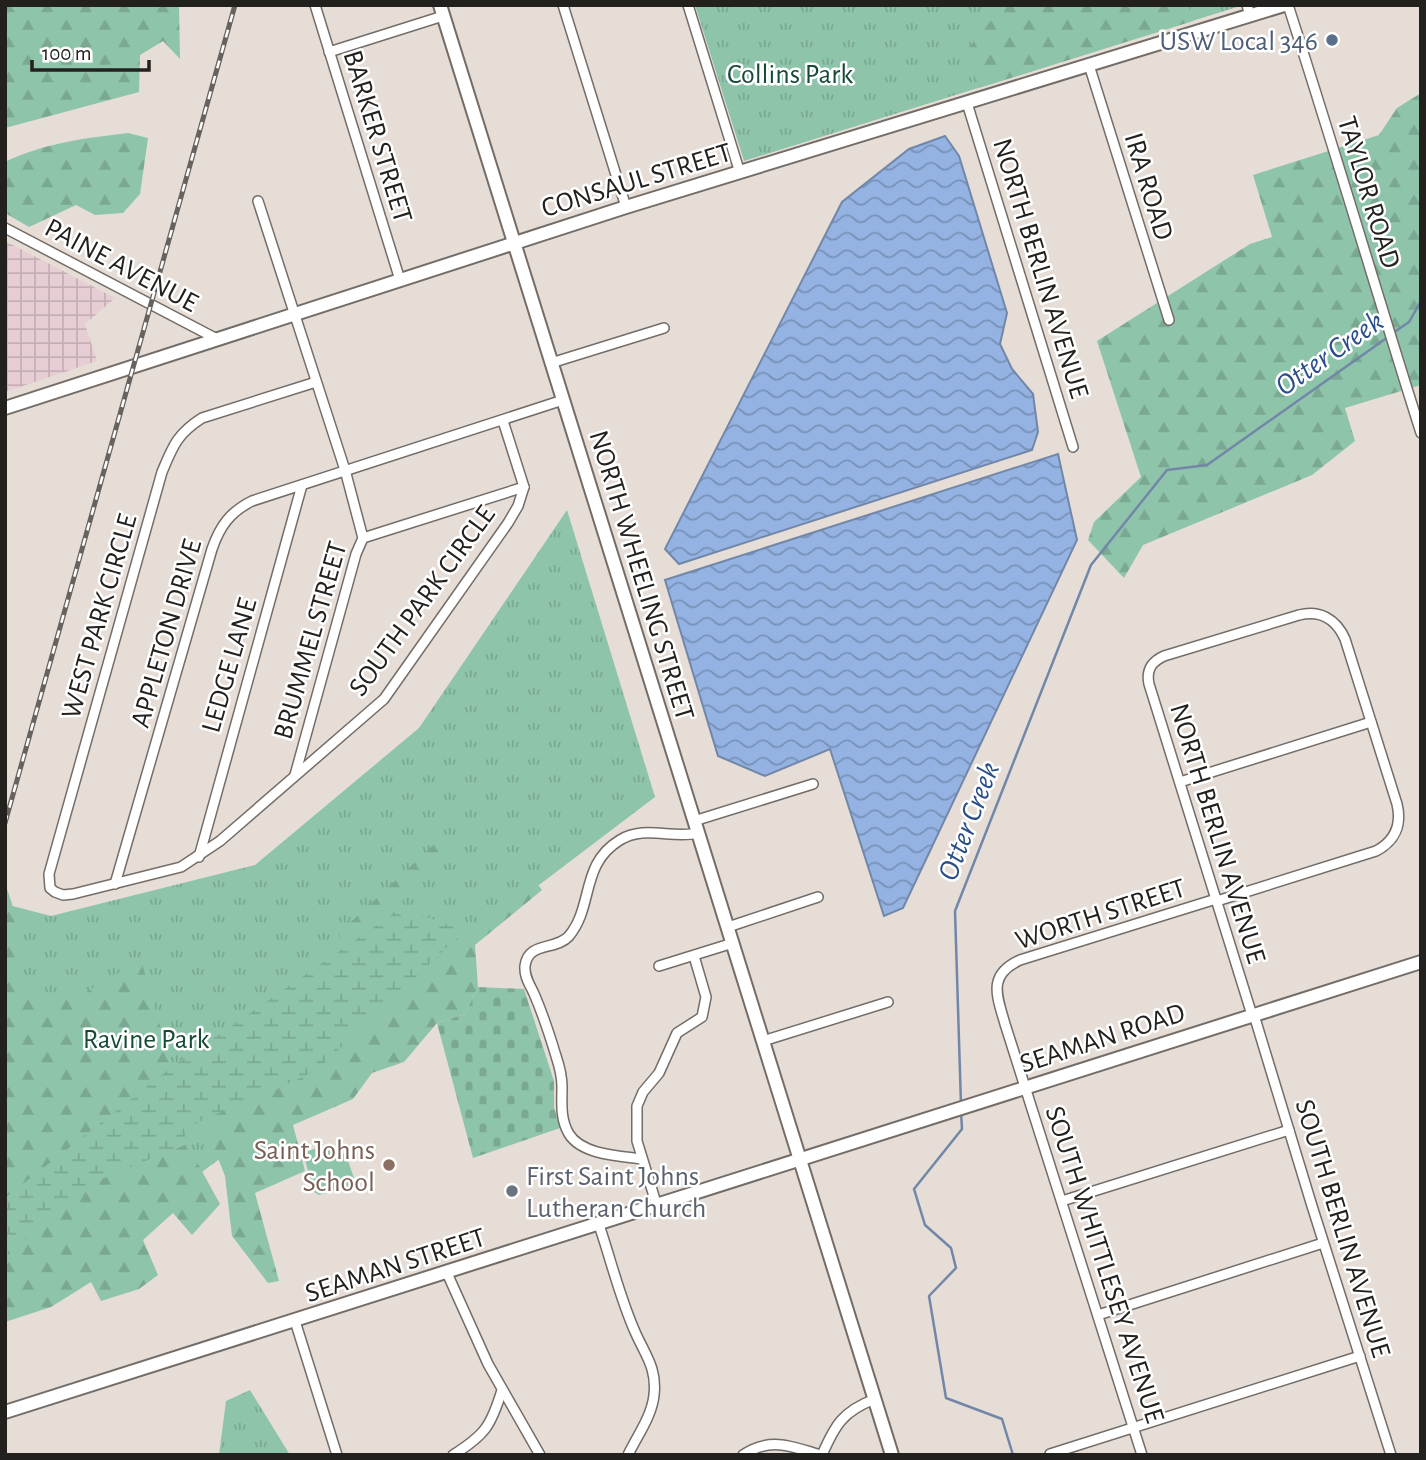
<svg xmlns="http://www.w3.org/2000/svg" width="1426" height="1460" font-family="'Alegreya Sans',sans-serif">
	<defs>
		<pattern id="industrial-grid" width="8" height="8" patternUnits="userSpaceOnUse" patternTransform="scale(1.75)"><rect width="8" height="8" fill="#e7cdd4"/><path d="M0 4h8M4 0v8" fill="none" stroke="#c6b0b6"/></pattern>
		<pattern id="grass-tufts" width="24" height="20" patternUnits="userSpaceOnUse" patternTransform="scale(1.75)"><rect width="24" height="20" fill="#8ec4aa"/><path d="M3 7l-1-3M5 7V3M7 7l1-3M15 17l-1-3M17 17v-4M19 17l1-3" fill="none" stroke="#7aa892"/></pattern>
		<pattern id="forest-firs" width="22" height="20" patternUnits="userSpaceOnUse" patternTransform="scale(1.75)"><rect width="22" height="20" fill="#8ec4aa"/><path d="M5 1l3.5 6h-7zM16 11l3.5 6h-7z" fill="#7aa892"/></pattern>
		<pattern id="wetland-marsh" width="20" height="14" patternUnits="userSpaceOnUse" patternTransform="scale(1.75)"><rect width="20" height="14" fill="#8ec4aa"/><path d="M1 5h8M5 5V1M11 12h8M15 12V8" fill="none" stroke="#7aa892"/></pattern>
		<pattern id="cemetery-stones" width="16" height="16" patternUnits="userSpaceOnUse" patternTransform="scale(1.75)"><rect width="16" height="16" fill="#8ec4aa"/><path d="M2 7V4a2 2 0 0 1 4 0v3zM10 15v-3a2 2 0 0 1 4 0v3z" fill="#7aa892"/></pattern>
		<pattern id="water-waves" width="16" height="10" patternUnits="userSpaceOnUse" patternTransform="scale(1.75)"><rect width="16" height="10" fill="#94b3e3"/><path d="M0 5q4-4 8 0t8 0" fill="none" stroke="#7891b7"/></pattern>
	</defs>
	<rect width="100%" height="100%" fill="#e5ddd6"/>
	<polygon fill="url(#industrial-grid)" points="5,241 115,298 85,324 97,361 5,392"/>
	<g fill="url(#grass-tufts)">
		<polygon points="695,5 1236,5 1237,7 744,161"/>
		<polygon points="567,510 655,797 481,929 294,1104 30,1299 5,1311 5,904 51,916 255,865 419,728"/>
		<polygon points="250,1390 290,1455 219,1455 226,1401"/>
	</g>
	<g fill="url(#forest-firs)">
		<polygon points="5,5 179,5 180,59 163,41 140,55 139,92 5,128"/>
		<polygon points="1004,5 1188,5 1193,21 979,88 965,52"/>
		<polygon points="1421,93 1421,385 1345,408 1355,441 1312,475 1143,545 1124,578 1088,540 1094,522 1141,477 1097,341 1250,244 1272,237 1253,175 1379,135 1397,108"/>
		<path d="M128,133L148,138L140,194L123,213L95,215L76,205L29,227L5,213V162C44,143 86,138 128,133Z"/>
		<polygon points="441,838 453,858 403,895 402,908 347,947 338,934"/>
		<polygon points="532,877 542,890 475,945 478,987 465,1014 437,1023 404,1062 372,1073 353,1099 293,1125 305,1171 255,1193 279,1281 268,1283 232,1236 225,1176 210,1138 210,1116 249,1102 317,1070 464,931"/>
		<path d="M5,884C22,926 19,950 19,993L74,999L141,960L172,1067L5,1198Z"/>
		<polygon points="187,1144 220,1204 192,1235 173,1213 143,1240 158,1275 139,1289 101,1301 91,1282 51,1307 5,1322 5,1255 10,1254 89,1184"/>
	</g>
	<polygon fill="url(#wetland-marsh)" points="402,908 464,931 317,1070 249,1102 211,1116 184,1129 187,1144 89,1184 10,1254 5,1255 5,1198 172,1067"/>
	<polygon fill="url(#cemetery-stones)" points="478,987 524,989 554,1081 554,1107 560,1128 473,1158 437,1023 465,1014"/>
	<polygon fill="#8ec4aa" points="325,1145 346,1155 356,1184 319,1195 314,1192 303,1153"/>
	<g fill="url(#water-waves)" stroke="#7287a8" stroke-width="2">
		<polygon points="945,136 959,156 1007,313 1000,344 1012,369 1033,394 1038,432 1032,450 679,564 665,549 842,202 909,149"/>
		<polygon points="1058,454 1077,540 903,908 884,916 830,749 765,776 718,756 665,580"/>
	</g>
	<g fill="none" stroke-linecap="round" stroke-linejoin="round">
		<g stroke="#7287a8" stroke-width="2.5">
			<polyline points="1393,333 1409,322 1421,301"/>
			<polyline points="961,1105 955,911 1091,565 1167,470 1207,465 1388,337"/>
			<polyline points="961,1112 962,1129 914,1189 925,1225 951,1248 956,1268 929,1296 946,1398 1002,1419 1013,1455"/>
		</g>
		<defs>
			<g id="street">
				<polyline points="315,5 400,280"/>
				<polyline points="563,5 626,207"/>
				<polyline points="688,5 740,173"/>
				<polyline points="1247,5 1250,16"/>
				<path d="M1288,5C1334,147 1376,291 1421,433"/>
				<polyline points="329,52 443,16"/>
				<polyline points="1089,65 1169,320"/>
				<polyline points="967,103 1073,447"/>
				<polyline points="258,201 345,470 363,538 356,554 295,775"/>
				<polyline points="5,228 217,339"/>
				<polyline points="551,363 664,328"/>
				<path d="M316,382L202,418C177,434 173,446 162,472L49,874L50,888L55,892L63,895L73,894L181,867L220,841L384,699L508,523L518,506L524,487L503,421"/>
				<polyline points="363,538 524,487"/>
				<polyline points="1180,782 1371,722"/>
				<polyline points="694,821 813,784"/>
				<polyline points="199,857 302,485"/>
				<path d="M115,884L212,549C220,526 230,512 252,501L563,400"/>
				<path d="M1217,901L1376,851C1395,841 1402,825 1397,804L1345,639C1336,619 1320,610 1299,615L1164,656C1151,662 1146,670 1149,684L1252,1015"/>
				<polyline points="728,927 818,897"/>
				<polyline points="659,966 733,943"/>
				<polyline points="1254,1015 1312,1206 1391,1455"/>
				<polyline points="763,1041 888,1002"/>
				<path d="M642,1159C620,1156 582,1155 569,1134C560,1119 562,1103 562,1087C562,1078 559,1065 556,1056C550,1036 543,1015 535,996C531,986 524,978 525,966C528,941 556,951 569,936C594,906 580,864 620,840C644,825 672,839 698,833"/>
				<polyline points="1062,1201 1289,1130"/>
				<polyline points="657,1206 637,1141 637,1106 643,1092 659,1073 677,1033 702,1017 706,997 694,956"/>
				<path d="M599,1225C611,1260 620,1299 636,1334C646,1356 657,1369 654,1395C652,1416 637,1436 628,1455"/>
				<polyline points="447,1273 488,1364 540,1455"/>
				<polyline points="1098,1315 1323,1243"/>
				<polyline points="295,1321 337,1455"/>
				<polyline points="1050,1454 1360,1356"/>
				<path d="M453,1455C485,1435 491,1426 502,1390"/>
				<path d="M743,1455C769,1437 792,1446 820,1455"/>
				<path d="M822,1455C835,1425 843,1411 875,1399"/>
				<path d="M1142,1455L1005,1024C997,996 987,975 1020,960L1216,899"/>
			</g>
			<g id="secondary">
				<polyline points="440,5 892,1455"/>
				<polyline points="5,408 626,207 1284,5"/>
				<polyline points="5,1412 1421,962"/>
			</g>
		</defs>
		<use href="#street" stroke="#746d67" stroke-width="12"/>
		<use href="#secondary" stroke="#746d67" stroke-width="16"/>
		<use href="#street" stroke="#fff" stroke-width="9"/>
		<use href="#secondary" stroke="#fff" stroke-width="12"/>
		<defs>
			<polyline id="rail" points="5,823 235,5"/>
		</defs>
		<use href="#rail" stroke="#67625e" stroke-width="5"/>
		<use href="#rail" stroke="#fff" stroke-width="2.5" stroke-dasharray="8" stroke-linecap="butt"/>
	</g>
	<circle fill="#5c6f8a" stroke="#fff" stroke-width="2.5" cx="1332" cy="40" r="7"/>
	<circle fill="#8d6e63" stroke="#fff" stroke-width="2.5" cx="389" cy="1165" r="7"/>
	<circle fill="#6b7280" stroke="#fff" stroke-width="2.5" cx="512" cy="1191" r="7"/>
	<g text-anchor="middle" stroke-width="5" stroke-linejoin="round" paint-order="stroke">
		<g font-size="28" fill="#4e5e75" stroke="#fff" text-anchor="end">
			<text x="1318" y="50">USW Local 346</text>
		</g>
		<g font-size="28" fill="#164a36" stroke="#fff">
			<text x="790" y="83">Collins Park</text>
			<text x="146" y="1048">Ravine Park</text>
		</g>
		<g font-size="28" fill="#23211e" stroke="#fff">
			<text transform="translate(379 136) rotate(73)" y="10">BARKER STREET</text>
			<text transform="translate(636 179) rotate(-17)" y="10">CONSAUL STREET</text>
			<text transform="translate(1150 186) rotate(73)" y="10">IRA ROAD</text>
			<text transform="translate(1370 192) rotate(73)" y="10">TAYLOR ROAD</text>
			<text transform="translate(122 264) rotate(28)" y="10">PAINE AVENUE</text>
			<text transform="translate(1042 268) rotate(73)" y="10">NORTH BERLIN AVENUE</text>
			<text transform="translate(643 575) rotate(73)" y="10">NORTH WHEELING STREET</text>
			<text transform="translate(421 600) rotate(-54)" y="10">SOUTH PARK CIRCLE</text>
			<text transform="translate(98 616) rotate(-74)" y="10">WEST PARK CIRCLE</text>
			<text transform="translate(165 633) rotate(-74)" y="10">APPLETON DRIVE</text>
			<text transform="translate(309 640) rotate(-74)" y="10">BRUMMEL STREET</text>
			<text transform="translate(228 665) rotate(-74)" y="10">LEDGE LANE</text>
			<text transform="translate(1219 833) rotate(73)" y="10">NORTH BERLIN AVENUE</text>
			<text transform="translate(1100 913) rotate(-18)" y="10">WORTH STREET</text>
			<text transform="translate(1102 1037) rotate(-18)" y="10">SEAMAN ROAD</text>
			<text transform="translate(1344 1228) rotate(73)" y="10">SOUTH BERLIN AVENUE</text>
			<text transform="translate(395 1264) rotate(-18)" y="10">SEAMAN STREET</text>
			<text transform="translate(1106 1264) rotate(72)" y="10">SOUTH WHITTLESEY AVENUE</text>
		</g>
		<g font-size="28" fill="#785e54" stroke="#fff" text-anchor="end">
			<text x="375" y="1159">Saint Johns<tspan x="375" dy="32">School</tspan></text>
		</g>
		<g font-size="28" fill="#5b616d" stroke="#fff" text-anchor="start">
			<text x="526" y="1185">First Saint Johns<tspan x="526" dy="32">Lutheran Church</tspan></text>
		</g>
		<g font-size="30" font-style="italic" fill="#294e89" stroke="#fff">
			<text transform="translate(1329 353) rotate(-35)" y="10">Otter Creek</text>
			<text transform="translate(968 821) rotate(-69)" y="10">Otter Creek</text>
		</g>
	</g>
	<rect width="1426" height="1460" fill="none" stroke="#23211e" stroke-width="14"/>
	<path d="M32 60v10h117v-10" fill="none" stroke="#23211e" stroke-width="3.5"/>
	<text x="42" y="60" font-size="21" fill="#23211e" stroke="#ffffff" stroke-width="5" paint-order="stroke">100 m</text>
</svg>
